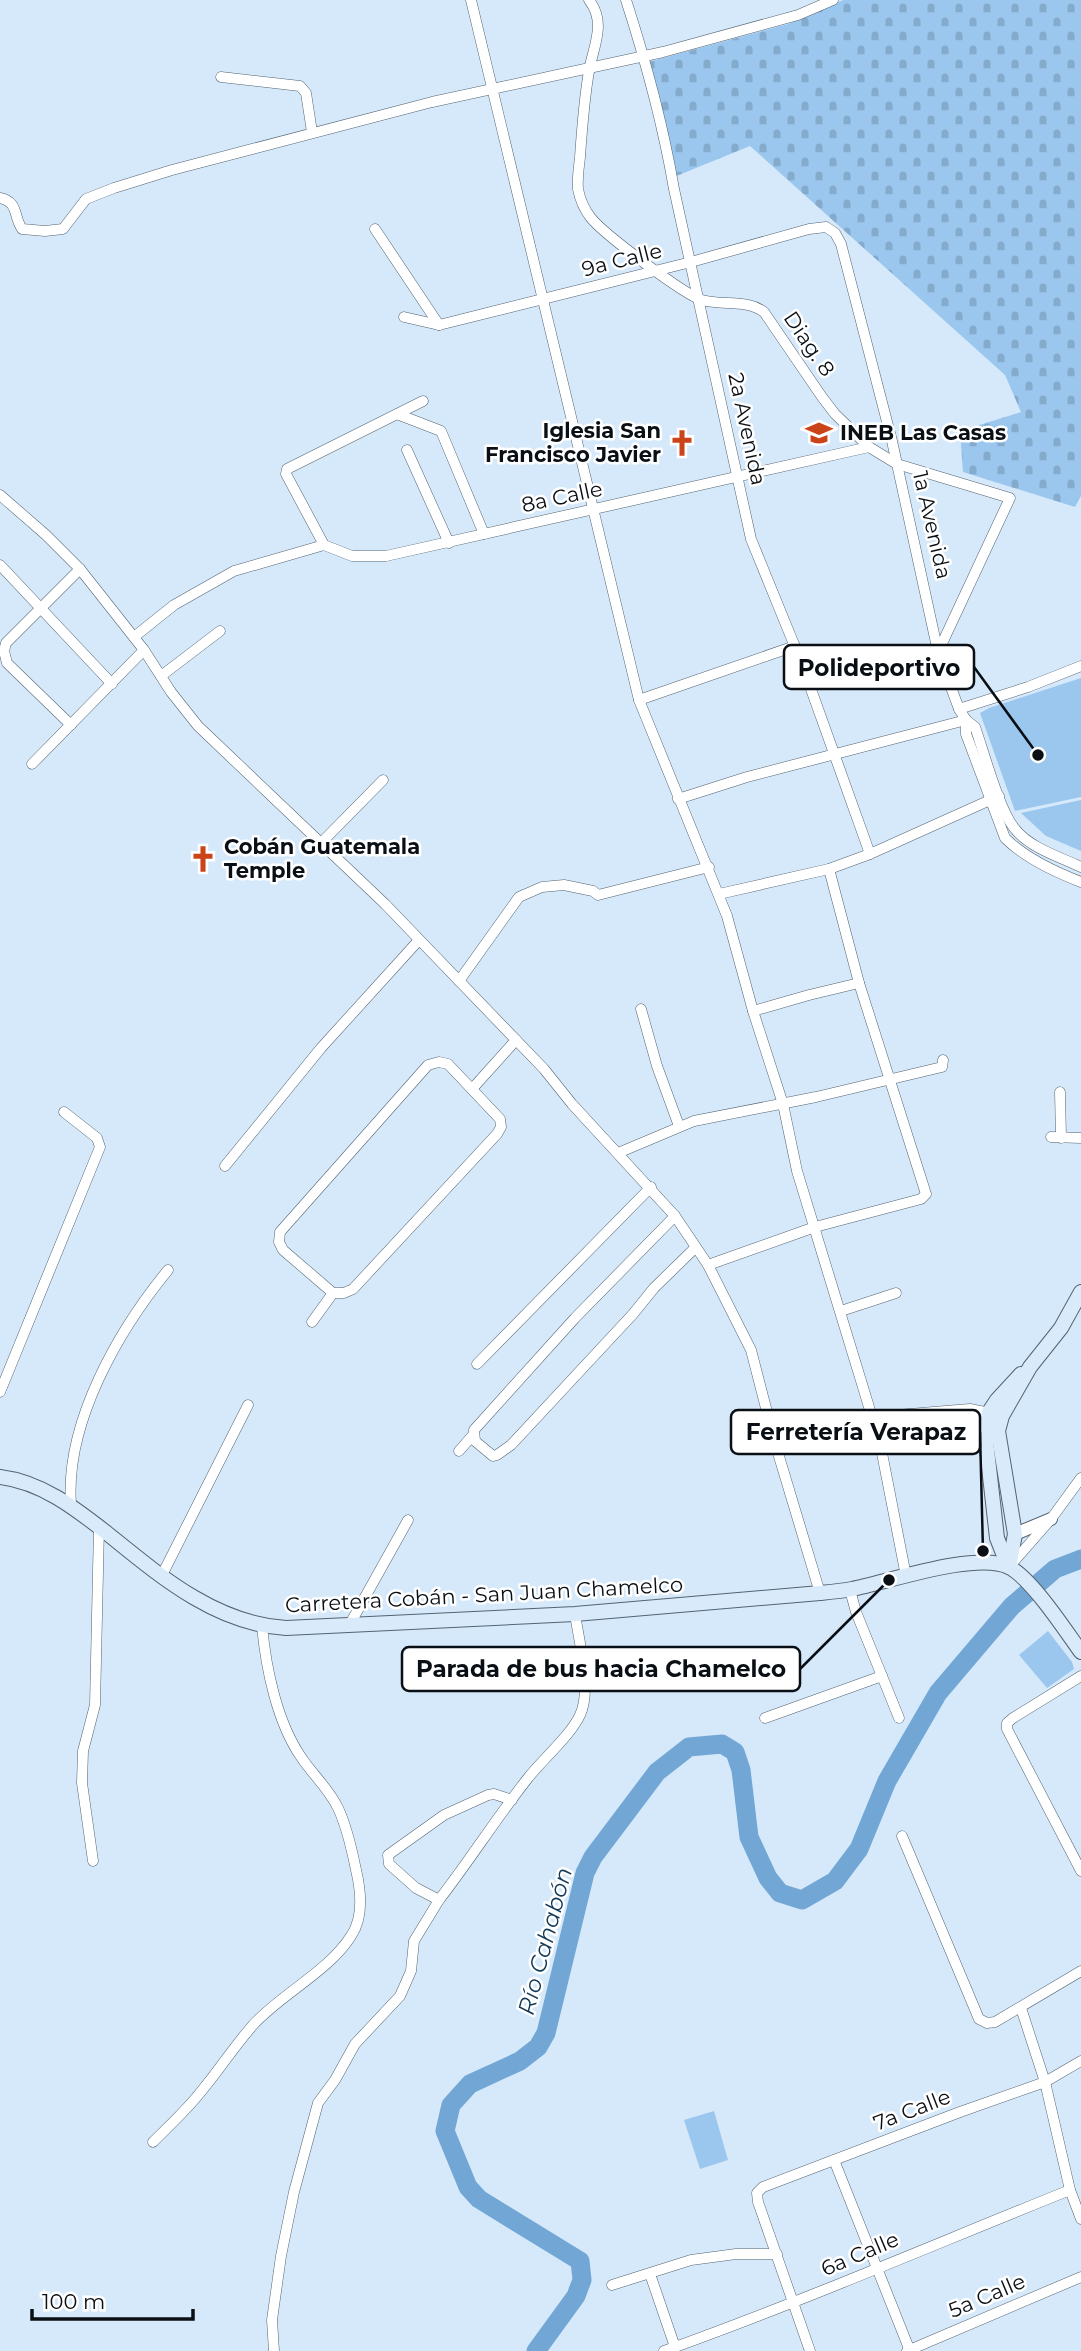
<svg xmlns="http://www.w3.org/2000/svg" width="1081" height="2351" font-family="Montserrat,sans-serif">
	<defs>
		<pattern id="cemetery-stones" width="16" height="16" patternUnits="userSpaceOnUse" patternTransform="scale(1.75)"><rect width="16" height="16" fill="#9bc7ef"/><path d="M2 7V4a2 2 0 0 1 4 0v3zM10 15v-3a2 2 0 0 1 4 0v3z" fill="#84aacc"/></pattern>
	</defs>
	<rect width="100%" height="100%" fill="#d6e9fa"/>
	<polygon fill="url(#cemetery-stones)" points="843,0 1081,0 1081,496 1075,507 963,472 960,431 1021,412 1005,375 750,146 674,177 648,62 788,24"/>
	<g fill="#9bc7ef">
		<polygon points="1081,678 1081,797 1015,811 980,713 989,708"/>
		<polygon points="1081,800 1081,851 1046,836 1021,813"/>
		<polygon points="1048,1631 1072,1662 1074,1669 1047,1688 1019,1655"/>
		<polygon points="714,2111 728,2160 700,2169 684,2120"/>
	</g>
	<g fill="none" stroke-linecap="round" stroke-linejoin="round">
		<polyline stroke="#71a6d5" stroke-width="19" points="536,2351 576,2296 582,2280 580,2261 479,2199 468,2187 445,2131 451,2105 470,2084 520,2061 538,2047 546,2033 585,1873 593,1857 657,1772 689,1747 722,1744 735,1752 741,1770 749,1837 768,1878 780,1893 802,1900 835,1881 859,1849 887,1781 938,1693 1012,1606 1055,1569 1081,1559"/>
		<defs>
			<g id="minor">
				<polyline points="471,0 639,700 727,916 753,1011 783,1104 797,1171 880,1443 906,1576"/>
				<path d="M589,0C607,23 593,47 589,71C584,100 582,128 580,157C579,167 577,178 578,189C580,200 584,209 591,218C604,234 683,294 702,300C723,306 747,299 764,312L822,397L835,414L869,447"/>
				<path d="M626,0C646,62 663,125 674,189L751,539L802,664L870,854"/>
				<polyline points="221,77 300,86 306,93 312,132"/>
				<path d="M0,198C19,202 13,216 22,229L45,231L63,229L86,199L114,188L172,170L432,102L663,52L798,15L833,0"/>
				<polyline points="375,229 439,325"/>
				<path d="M404,317L439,325L691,262L809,229L826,227L835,233L841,244L892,441L938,652L959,709L966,720L975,727C984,752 999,810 1015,829C1030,848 1060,857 1081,867"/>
				<polyline points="397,414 423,401"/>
				<polyline points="407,450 449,543"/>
				<polyline points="0,495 46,535 80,569 144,650 171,692 198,726 385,904 544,1069 572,1104 675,1216 708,1265 751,1350 775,1443 820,1593"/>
				<polyline points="324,545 286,474 287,469 397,414 441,431 484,534"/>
				<polyline points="0,565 112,684"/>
				<polyline points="134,637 174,605 234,571 324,545 352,556 386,556 869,447 897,464 1010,498 939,650"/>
				<polyline points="161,676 220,631"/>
				<polyline points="639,700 795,646"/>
				<polyline points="959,709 1028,687 1081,666"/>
				<path d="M966,720V734L1005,838C1025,858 1055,872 1081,882"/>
				<polyline points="71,725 7,663 4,651 6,643 80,569"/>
				<polyline points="32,764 144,650"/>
				<polyline points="678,799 747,777 966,720"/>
				<polyline points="321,843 383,780"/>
				<polyline points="719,894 829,869 870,854 999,796"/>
				<polyline points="459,981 519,897 542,887 564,885 593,891 598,895 709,867"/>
				<polyline points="641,1009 657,1066 679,1126"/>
				<polyline points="753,1011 809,995 859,983"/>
				<polygon points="439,1062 448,1064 500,1119 501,1127 497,1134 353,1289 344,1293 333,1293 283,1250 279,1242 280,1232 428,1065"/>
				<polyline points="472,1089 516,1040"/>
				<polyline points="1060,1092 1061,1138"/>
				<polyline points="1051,1137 1081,1138"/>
				<polyline points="618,1153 694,1121 816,1097 942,1067 943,1060"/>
				<polyline points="225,1166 321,1048 419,940"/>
				<polyline points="675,1216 575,1318 474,1430 475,1441 493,1456 497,1455 511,1445 633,1314 654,1288 695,1248"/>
				<polyline points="708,1265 815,1227 921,1199 926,1194 859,983 829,869"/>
				<polyline points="841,1311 896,1293"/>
				<polyline points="312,1322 333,1293"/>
				<polyline points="477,1364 651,1187"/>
				<polyline points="0,1392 100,1147 97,1138 64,1112"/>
				<polyline points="873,1417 970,1409 994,1414"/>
				<polyline points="459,1451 473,1435"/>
				<path d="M71,1504C65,1423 118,1331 168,1270"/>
				<polyline points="1009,1567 1051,1519 1081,1478"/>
				<polyline points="161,1577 248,1405"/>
				<polyline points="850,1590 856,1612 899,1718"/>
				<polyline points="350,1624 408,1520"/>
				<polyline points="1081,1676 1013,1718 1007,1723 1007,1729 1081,1871"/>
				<polyline points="765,1718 882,1676"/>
				<path d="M512,1800L494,1794L488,1795L444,1815L388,1855L389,1864L416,1888L439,1900C470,1860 497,1817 528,1778C542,1760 571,1735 580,1715C592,1690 579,1642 575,1614"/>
				<polyline points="902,1836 979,2019 987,2023 995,2022 1081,1971"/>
				<polyline points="93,1861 82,1783 83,1751 95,1705 99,1527"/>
				<polyline points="1021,2008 1045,2082 1070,2190 1081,2219"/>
				<path d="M153,2142C167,2128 181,2115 194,2100C215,2076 232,2049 253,2025C281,1994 329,1971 351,1936C364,1917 361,1891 356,1870C352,1850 347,1827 338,1808C329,1789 313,1775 301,1757C277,1722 266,1669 262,1626"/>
				<polyline points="834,2160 910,2351"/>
				<polyline points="650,2274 675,2347"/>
				<polyline points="612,2285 691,2260 736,2254 777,2254"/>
				<polyline points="274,2351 272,2320 281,2256 294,2192 318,2103 335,2080 355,2044 400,1996 411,1971 414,1941 439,1900"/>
				<path d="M664,2351C801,2302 935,2244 1070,2190"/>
				<polyline points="810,2351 758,2202 757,2193 763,2187 960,2112 1045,2082 1081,2061"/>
				<polyline points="907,2351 1081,2277"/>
			</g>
			<polyline id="tertiary" points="1015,1534 1051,1519"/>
			<g id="secondary">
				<path d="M0,1477C42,1482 76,1509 108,1534C160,1576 216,1624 286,1628L575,1614L820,1593C830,1592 841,1591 852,1589C888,1582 976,1551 1009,1567C1032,1579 1065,1630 1081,1652"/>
				<polyline points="1008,1566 997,1538 985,1432 989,1412 997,1400 1021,1374"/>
				<polyline points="1009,1567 1015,1534 998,1431 1002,1416 1030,1367 1061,1328 1081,1292"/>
			</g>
		</defs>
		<use href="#minor" stroke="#536371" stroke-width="11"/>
		<use href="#tertiary" stroke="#536371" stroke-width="14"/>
		<use href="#secondary" stroke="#536371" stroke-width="16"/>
		<use href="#minor" stroke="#fff" stroke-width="10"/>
		<use href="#tertiary" stroke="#fff" stroke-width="12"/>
		<use href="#secondary" stroke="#d9eafa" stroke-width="14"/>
	</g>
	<defs>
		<symbol id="university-bare" viewBox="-9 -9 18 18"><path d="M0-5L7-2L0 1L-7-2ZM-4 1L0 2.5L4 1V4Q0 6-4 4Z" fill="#cb4319" stroke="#fff" stroke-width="2.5" paint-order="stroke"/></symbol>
		<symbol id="church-bare" viewBox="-9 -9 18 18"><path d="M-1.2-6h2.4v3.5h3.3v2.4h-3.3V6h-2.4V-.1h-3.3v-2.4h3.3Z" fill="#cb4319" stroke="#fff" stroke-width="2.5" paint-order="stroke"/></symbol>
	</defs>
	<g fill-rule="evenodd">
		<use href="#university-bare" x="800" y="414" width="38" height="38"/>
		<use href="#church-bare" x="663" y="424" width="38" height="38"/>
		<use href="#church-bare" x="184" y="840" width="38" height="38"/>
	</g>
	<g text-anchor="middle" stroke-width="5" stroke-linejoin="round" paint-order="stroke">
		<g font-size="21" fill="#090f14" stroke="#fff">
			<text transform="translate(622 260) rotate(-14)" y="7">9a Calle</text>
			<text transform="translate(809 344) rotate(56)" y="7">Diag. 8</text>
			<text transform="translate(747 429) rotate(78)" y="7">2a Avenida</text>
			<text transform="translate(562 497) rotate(-12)" y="7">8a Calle</text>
			<text transform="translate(932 525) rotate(77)" y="7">1a Avenida</text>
			<text transform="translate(484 1595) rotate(-3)" y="7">Carretera Cobán - San Juan Chamelco</text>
			<text transform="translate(912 2110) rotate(-21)" y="7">7a Calle</text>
			<text transform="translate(860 2254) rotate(-23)" y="7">6a Calle</text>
			<text transform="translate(987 2296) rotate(-23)" y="7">5a Calle</text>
		</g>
		<g font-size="21" font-weight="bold" fill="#090f14" stroke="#fff" text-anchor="start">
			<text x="661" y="438" text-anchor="end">Iglesia San<tspan x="661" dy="24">Francisco Javier</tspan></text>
			<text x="840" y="440">INEB Las Casas</text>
			<text x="224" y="854">Cobán Guatemala<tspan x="224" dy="24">Temple</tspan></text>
		</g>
		<g font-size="23" font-style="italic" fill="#113959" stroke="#fff">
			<text transform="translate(545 1941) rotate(-75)" y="8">Río Cahabón</text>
		</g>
	</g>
	<path fill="none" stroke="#090f14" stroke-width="2.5" d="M1038 755L974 667M983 1551L980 1432M889 1580L800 1669"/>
	<g fill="#090f14" stroke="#fff" stroke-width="2.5">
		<circle cx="1038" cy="755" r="7"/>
		<circle cx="983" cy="1551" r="7"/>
		<circle cx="889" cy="1580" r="7"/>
	</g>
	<g fill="#fff" stroke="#090f14" stroke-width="2.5">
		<rect x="784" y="645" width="190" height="44" rx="7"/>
		<rect x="731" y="1410" width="249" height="44" rx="7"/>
		<rect x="402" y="1647" width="398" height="44" rx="7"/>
	</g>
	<g font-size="23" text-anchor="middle" font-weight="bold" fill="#090f14">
		<text x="879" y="676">Polideportivo</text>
		<text x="856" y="1440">Ferretería Verapaz</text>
		<text x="601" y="1677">Parada de bus hacia Chamelco</text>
	</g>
	<path d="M32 2309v10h161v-10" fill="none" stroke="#090f14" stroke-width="3.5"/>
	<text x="42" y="2309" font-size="21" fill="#090f14" stroke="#ffffff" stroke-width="5" paint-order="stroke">100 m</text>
</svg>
